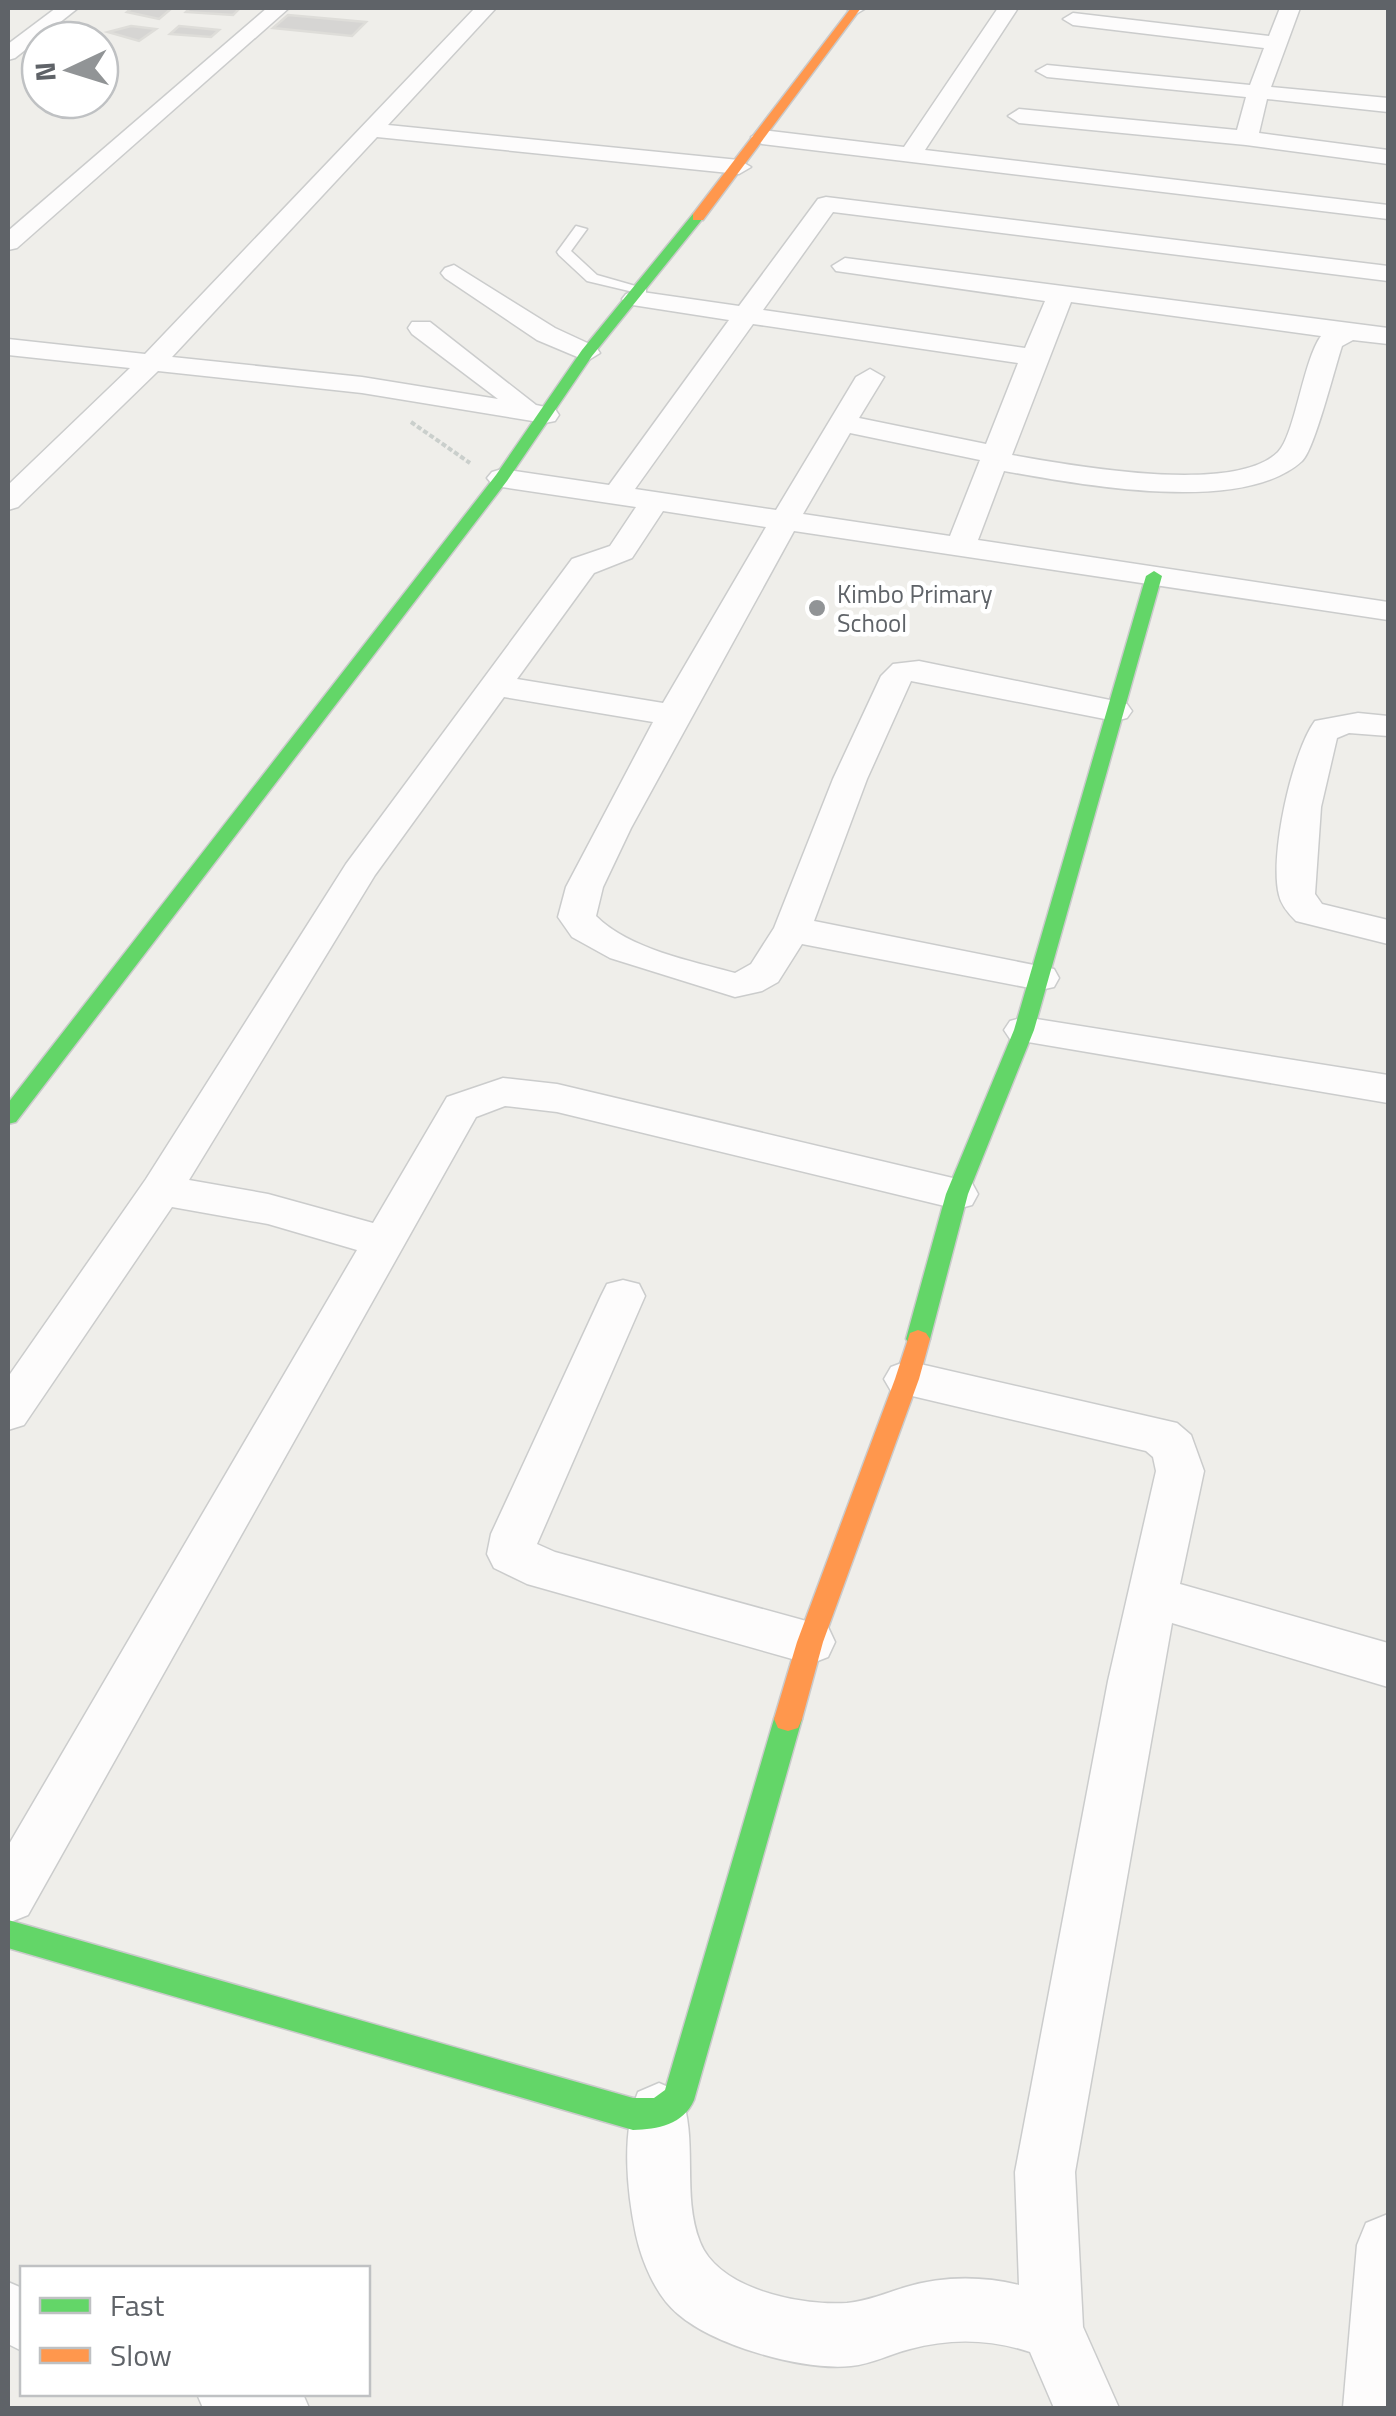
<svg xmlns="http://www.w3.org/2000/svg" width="1396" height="2416" font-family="'Titillium Web',sans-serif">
	<rect width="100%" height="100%" fill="#efeeea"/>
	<g fill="#d6d5d3" stroke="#deddd9" stroke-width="2.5">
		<polygon points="132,8 172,8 159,19 127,12"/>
		<polygon points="190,8 240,8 233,15 186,12"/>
		<polygon points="288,15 366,22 352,36 273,28"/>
		<polygon points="131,26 156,29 139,41 108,32"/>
		<polygon points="179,26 219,30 211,37 170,34"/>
	</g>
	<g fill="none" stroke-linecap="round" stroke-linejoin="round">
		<defs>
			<polygon id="lane" points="576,226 587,229 571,251 597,275 646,289 646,295 587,281 559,255 557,252"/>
			<g id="street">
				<polygon points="56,8 78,8 15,58 8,60 8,44"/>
				<polygon points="267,8 289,8 17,248 8,250 8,231"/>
				<polygon points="475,8 496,8 388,125 739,160 751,167 739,174 377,137 172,357 362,377 498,399 412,334 408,328 412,322 430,322 536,405 555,409 559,415 555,421 545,423 362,393 158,371 18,507 8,510 8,485 130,368 8,355 8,339 145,354"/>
				<polygon points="845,8 866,8 856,14"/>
				<polygon points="998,8 1018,8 925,150 1388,205 1388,219 762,144 751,137 762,130 904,147"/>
				<polygon points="1280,8 1300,8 1271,87 1388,98 1388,112 1267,99 1259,133 1388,150 1388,164 1246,145 1019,123 1008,116 1019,109 1237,130 1246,97 1047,77 1036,71 1047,65 1250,85 1264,48 1073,25 1063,19 1073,13 1269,36"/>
				<path d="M826,197L1388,266V281L833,212L763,310L1025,348L1045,301L836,271L832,266L845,258L1388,328V344L1353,340L1342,346C1335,367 1314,451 1302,461C1242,516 1078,484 1004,471L978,540L1388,602V620L794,531L631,828L603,887L596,916C629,949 691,961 735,973L751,964L774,928L833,779L881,676L893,664L919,661L1115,701L1127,704L1132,711L1127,718L1115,721L911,681L867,779L814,921L1054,969L1059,978L1054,987L1040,990L802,944L778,982L762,991L735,997L610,958L572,937L558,917L566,887L653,722L504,697L375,875L189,1180L268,1194L373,1223L447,1097L503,1078L557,1084L957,1179L972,1183L978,1194L972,1205L957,1209L557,1112L505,1106L476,1117L28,1915L8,1923V1846L357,1250L268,1224L172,1207L24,1425L8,1430V1377L146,1179L346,864L572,559L610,546L636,507L502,487L492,484L487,478L492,472L502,469L609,485L729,320L626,304L622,299L626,294L635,291L739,306L818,199ZM1071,302L1321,336C1303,361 1295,435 1278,452C1234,496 1070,465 1012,455ZM753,324L1018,363L986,444L859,418L884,377L870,369L856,377L776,510L635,489ZM850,433L980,460L950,536L803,514ZM663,511L766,527L663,703L517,679L594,573L632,558Z"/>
				<polygon points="454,265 555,328 596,347 600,353 587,361 537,340 445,278 441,273 445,268"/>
				<path d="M1358,713L1388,716V736L1349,733L1337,738L1321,807L1315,894L1322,904L1388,920V944L1296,921C1289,914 1281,905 1279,895C1269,857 1292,752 1315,721Z"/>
				<polygon points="1024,1017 1388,1075 1388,1103 1010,1039 1004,1030 1010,1021"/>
				<polygon points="623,1280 639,1284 645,1296 537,1544 555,1552 828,1627 835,1642 828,1657 810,1664 527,1584 494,1568 487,1554 491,1534 601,1296 607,1284"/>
				<path d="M907,1361L1177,1423L1191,1435L1204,1471L1180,1584L1388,1643V1687L1172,1623L1075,2172L1083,2327L1119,2408H1054L1030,2352C991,2339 950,2338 910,2349C890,2354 872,2364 851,2366C803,2371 715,2346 678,2314C656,2296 642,2262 636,2235C627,2192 621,2133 638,2092L659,2083L680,2092C699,2139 681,2194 700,2242C719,2290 802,2306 847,2303C868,2301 886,2293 906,2287C943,2276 982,2276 1019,2285L1015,2172L1108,1681L1156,1471L1153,1457L1146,1451L891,1391L884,1379L891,1367Z"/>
				<polygon points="1388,2214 1388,2408 1343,2408 1357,2245 1366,2223"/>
				<polygon points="8,2282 22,2288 22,2351 8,2344"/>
				<polygon points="197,2394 303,2394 309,2408 203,2408"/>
			</g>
			<g id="fast">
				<polygon points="693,214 704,217 592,356 507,481 16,1122 8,1124 8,1103 496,475 582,350"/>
				<polygon points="1154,571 1162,576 1034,1030 968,1194 930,1339 926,1345 910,1345 906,1339 946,1194 1014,1030 1146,576"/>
				<path d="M788,1707L798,1710L802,1719L694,2100C683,2125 658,2129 633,2130L8,1948V1920L633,2098H654L665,2090L774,1719L778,1710Z"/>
			</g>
			<g id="slow">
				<polygon points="851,8 861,8 703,220 693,220 693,214"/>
				<polygon points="918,1330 926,1333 930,1339 919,1379 823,1642 802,1719 798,1728 788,1731 778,1728 774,1719 797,1642 895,1379 910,1333"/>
			</g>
		</defs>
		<use href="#lane" stroke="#cbcccc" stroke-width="3"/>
		<use href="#street" stroke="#cbcccc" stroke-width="3"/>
		<use href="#fast" stroke="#cacacb" stroke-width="3"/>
		<use href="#slow" stroke="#cacacb" stroke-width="3"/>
		<polyline stroke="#cacfcc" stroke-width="4" stroke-dasharray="5 2.5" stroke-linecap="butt" points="411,422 470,463"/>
		<use href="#lane" fill="#fdfcfc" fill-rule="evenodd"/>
		<use href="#street" fill="#fdfcfc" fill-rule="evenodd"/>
		<use href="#fast" fill="#63d668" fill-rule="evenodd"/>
		<use href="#slow" fill="#ff974d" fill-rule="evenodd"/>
	</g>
	<circle fill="#919496" stroke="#fff" stroke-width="4" cx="817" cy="608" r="10"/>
	<g text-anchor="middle" stroke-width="9" stroke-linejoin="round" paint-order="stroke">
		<g font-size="25" fill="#5f6368" stroke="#fff" text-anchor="start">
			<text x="837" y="603">Kimbo Primary<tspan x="837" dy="29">School</tspan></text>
		</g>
	</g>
	<rect width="1396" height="2416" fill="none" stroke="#5f6368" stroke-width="20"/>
	<rect x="20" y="2266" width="350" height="130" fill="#ffffff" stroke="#bfc1c3" stroke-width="2.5"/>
	<rect x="40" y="2298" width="50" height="15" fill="#63d668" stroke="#bfc1c3" stroke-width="2.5"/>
	<text x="110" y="2316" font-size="30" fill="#5f6368">Fast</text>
	<rect x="40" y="2348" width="50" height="15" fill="#ff974d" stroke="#bfc1c3" stroke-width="2.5"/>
	<text x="110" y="2366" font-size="30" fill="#5f6368">Slow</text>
	<g transform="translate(70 70) rotate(266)"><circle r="48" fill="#ffffff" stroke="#bfc1c3" stroke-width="2.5"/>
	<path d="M0-8L18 38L0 25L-18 38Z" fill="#919496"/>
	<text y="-15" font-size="28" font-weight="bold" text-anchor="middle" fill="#5f6368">N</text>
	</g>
</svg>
